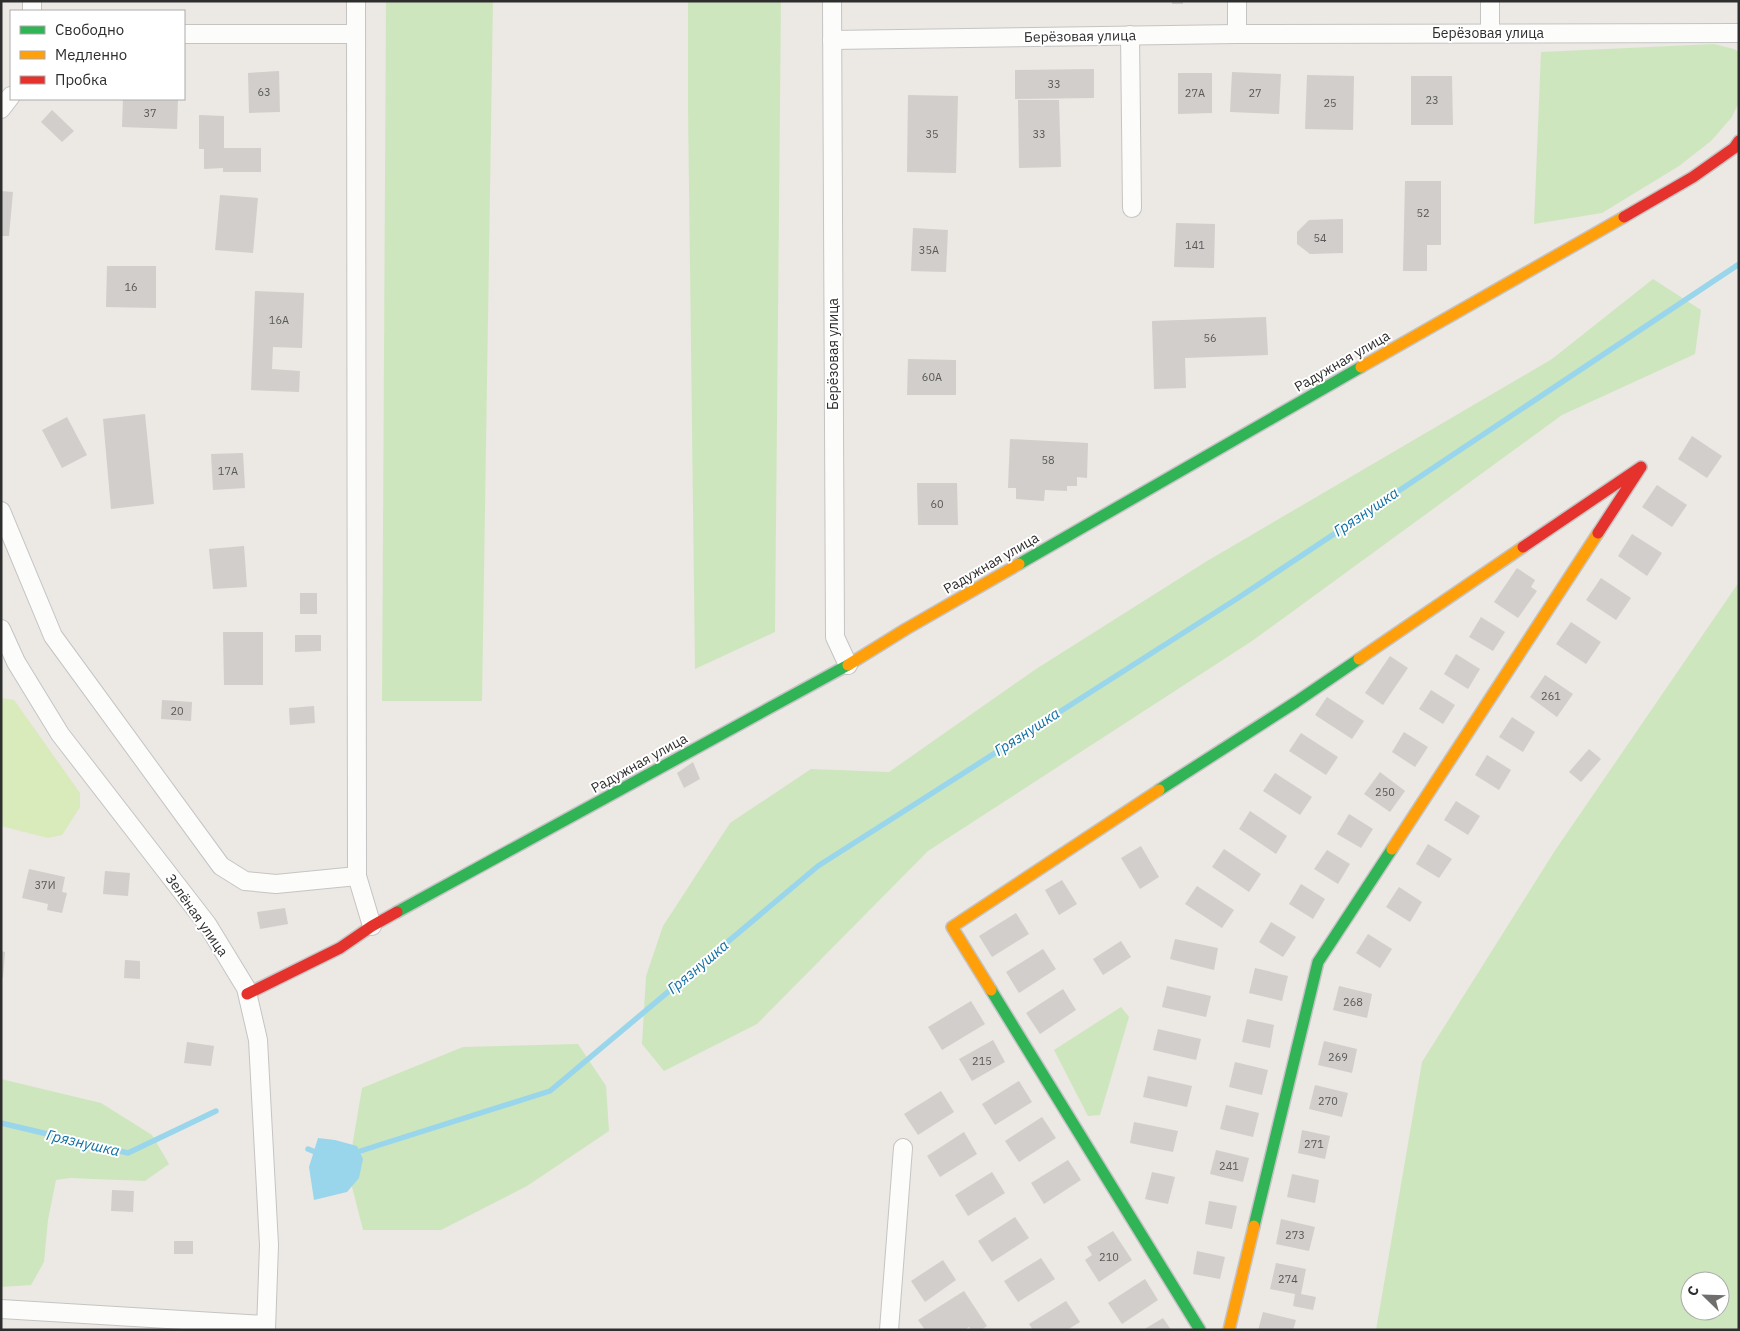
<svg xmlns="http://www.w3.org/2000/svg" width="1740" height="1331" font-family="'IBM Plex Sans',sans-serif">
	<rect width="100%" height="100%" fill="#ece8e4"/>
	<g fill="#cee6be" fill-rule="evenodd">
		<polygon points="386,1 493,1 482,701 382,701"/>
		<polygon points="688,1 781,1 775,632 695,669 688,109"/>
		<polygon points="1714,44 1734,49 1739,52 1739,102 1732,117 1711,141 1679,166 1602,213 1534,224 1541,52"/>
		<polygon points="1653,279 1701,310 1695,354 1562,415 1252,641 928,851 757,1024 664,1071 642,1044 646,976 663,926 730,823 811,769 889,772 1036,669 1207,561 1552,359"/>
		<path d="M1739,582V1330H1376L1422,1062L1554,852ZM1690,1281H1720V1311H1690Z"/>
		<polygon points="1121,1007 1129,1017 1100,1115 1088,1116 1054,1050"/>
		<polygon points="578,1044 606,1086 609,1131 527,1186 441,1230 363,1230 348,1171 362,1088 463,1047"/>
		<polygon points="1,1079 101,1103 152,1135 169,1164 145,1181 70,1178 56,1180 48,1220 44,1262 31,1285 1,1287"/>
	</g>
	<polygon fill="#d9eabb" points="1,698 14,700 80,793 80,807 62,835 48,838 1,826"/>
	<polygon fill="#99d6ec" points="318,1138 335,1140 357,1146 363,1159 359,1178 347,1192 314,1200 309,1167"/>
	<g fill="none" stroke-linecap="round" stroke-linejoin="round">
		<g stroke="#99d6ec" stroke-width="5.5">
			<polyline points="1,1123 128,1153 216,1111"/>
			<polyline points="308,1149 320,1154"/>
			<polyline points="354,1153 550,1091 818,866 1238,598 1739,264"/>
		</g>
	</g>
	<g fill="#d1cecb">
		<rect x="1172" y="1" width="11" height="3"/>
		<polygon points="1094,69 1094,98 1015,99 1015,70"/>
		<polygon points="279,71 280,112 249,113 248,73"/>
		<polygon points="1232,72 1281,74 1279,114 1230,112"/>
		<polygon points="1178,73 1212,73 1212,113 1178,114"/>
		<polygon points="1307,75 1354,76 1353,130 1305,129"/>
		<polygon points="1411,76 1452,76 1453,125 1411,125"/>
		<polygon points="908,95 958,96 956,173 907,172"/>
		<polygon points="123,99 178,99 177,129 122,127"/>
		<polygon points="1018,100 1059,100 1061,167 1019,168"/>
		<polygon points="52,110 74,131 62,142 41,122"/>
		<polygon points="199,115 224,116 224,148 261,148 261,172 223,172 223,168 204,169 204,149 199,149"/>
		<polygon points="1405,181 1441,181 1441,245 1427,245 1427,271 1403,271"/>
		<polygon points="1,191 13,192 9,236 1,236"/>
		<polygon points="220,195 258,198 253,253 215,250"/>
		<polygon points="1343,219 1343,253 1310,254 1297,244 1297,232 1309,220"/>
		<polygon points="1176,223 1215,224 1214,268 1174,267"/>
		<polygon points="913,228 948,230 946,272 911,271"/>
		<polygon points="107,266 156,266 156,308 106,307"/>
		<polygon points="255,291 304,293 302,348 273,347 272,369 300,371 299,392 251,390"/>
		<polygon points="1266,317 1268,355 1185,358 1186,388 1154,389 1152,321"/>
		<polygon points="908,359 956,360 956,395 907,395"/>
		<polygon points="145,414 154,504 111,509 103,419"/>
		<polygon points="67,417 87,455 62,468 42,430"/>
		<polygon points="1692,436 1722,456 1707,478 1678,459"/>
		<polygon points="1010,439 1088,443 1087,478 1077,477 1077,486 1067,486 1067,491 1045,490 1044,501 1016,499 1016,488 1008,488"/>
		<polygon points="243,453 245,488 213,490 211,454"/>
		<polygon points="917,483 957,483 958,525 918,525"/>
		<polygon points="1657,485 1687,505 1672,527 1642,507"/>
		<polygon points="1632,534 1662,553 1647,576 1618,556"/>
		<polygon points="244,546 247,587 213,589 209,549"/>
		<polygon points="1517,568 1535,580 1531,587 1537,591 1518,618 1494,602"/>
		<polygon points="1601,578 1631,598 1616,620 1586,600"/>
		<rect x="300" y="593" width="17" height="21"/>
		<polygon points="1481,617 1505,632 1493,651 1469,637"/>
		<polygon points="1571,622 1601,642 1586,664 1556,644"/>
		<polygon points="223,632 263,632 263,685 224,685"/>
		<polygon points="295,635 321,635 321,651 295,652"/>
		<polygon points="1456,654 1480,669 1468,689 1444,674"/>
		<polygon points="1390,656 1408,668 1383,705 1365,693"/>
		<polygon points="1545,675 1573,694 1557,717 1530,697"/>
		<polygon points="1431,690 1455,705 1443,724 1419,709"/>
		<polygon points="1327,697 1364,721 1352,739 1315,715"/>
		<polygon points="162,700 192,702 191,721 161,719"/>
		<polygon points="314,706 315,723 290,725 289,708"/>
		<polygon points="1512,717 1535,732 1523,752 1499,737"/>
		<polygon points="1404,732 1428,747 1415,767 1392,752"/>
		<polygon points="1301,733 1338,757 1326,775 1289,751"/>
		<polygon points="1589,749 1601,759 1581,782 1569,772"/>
		<polygon points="1487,755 1511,770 1499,790 1475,775"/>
		<polygon points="693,762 700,779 684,788 677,773"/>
		<polygon points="1380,772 1405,791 1390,812 1364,794"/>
		<polygon points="1275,773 1312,797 1300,815 1263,791"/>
		<polygon points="1456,801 1480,816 1468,835 1444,820"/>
		<polygon points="1250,811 1287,836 1276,854 1239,829"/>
		<polygon points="1349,814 1373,829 1361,848 1337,834"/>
		<polygon points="1428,844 1452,859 1439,878 1416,864"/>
		<polygon points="1141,846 1159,877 1140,889 1121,858"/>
		<polygon points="1224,849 1261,874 1249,892 1212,867"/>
		<polygon points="1327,850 1350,864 1338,884 1314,869"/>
		<polygon points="29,869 65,877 62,892 67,893 62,913 47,910 48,904 22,898"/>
		<polygon points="105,871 130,873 128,896 103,894"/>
		<polygon points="1062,880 1077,904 1059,915 1045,890"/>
		<polygon points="1301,884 1325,899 1313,919 1289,904"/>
		<polygon points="1197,886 1234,910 1222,928 1185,904"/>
		<polygon points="1399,887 1422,902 1410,922 1386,907"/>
		<polygon points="285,908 288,924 260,929 257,912"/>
		<polygon points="1016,913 1029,934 992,957 979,936"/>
		<polygon points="1271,922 1296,937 1283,957 1259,942"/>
		<polygon points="1368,934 1392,949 1380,968 1356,953"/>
		<polygon points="1175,939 1218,948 1214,970 1170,959"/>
		<polygon points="1121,941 1131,957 1103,975 1093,959"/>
		<polygon points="1043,949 1056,969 1019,993 1006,972"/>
		<polygon points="1,951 5,952 3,978 1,978"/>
		<polygon points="125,960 140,961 140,979 124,978"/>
		<polygon points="1255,968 1288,976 1282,1001 1249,993"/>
		<polygon points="1167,986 1211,996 1206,1017 1162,1007"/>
		<polygon points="1339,986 1372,994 1367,1018 1333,1010"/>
		<polygon points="1063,989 1076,1010 1040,1034 1026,1013"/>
		<polygon points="971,1001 985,1024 942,1050 928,1027"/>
		<polygon points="1247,1019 1274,1025 1270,1048 1242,1042"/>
		<polygon points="1158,1029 1201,1039 1196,1060 1153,1050"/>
		<polygon points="993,1040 1005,1062 972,1081 959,1059"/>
		<polygon points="1324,1041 1357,1049 1352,1073 1318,1065"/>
		<polygon points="187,1042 214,1046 211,1066 184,1063"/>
		<polygon points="1235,1062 1268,1070 1262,1095 1229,1087"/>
		<polygon points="1148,1076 1192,1086 1187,1107 1143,1097"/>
		<polygon points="1019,1081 1032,1102 995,1125 982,1104"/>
		<polygon points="1315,1085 1348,1093 1342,1117 1309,1109"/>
		<polygon points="941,1091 954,1112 918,1135 904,1114"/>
		<polygon points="1226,1105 1259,1113 1253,1137 1220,1129"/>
		<polygon points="1042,1117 1056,1138 1019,1162 1005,1141"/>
		<polygon points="1134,1122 1178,1131 1173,1152 1130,1143"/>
		<polygon points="1302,1130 1330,1136 1325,1159 1298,1153"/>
		<polygon points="964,1132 977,1154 940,1177 927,1156"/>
		<polygon points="1216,1150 1249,1158 1243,1182 1210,1174"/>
		<polygon points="1068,1160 1081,1180 1044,1204 1031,1183"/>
		<polygon points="992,1172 1005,1193 968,1216 955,1195"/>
		<polygon points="1152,1172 1175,1177 1168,1204 1145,1199"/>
		<polygon points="1292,1174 1319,1180 1315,1203 1287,1197"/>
		<polygon points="112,1190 134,1191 133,1212 111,1211"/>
		<polygon points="1209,1201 1237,1206 1232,1229 1205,1224"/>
		<polygon points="1015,1217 1029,1238 992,1262 978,1241"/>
		<polygon points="1281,1219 1315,1227 1309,1251 1276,1244"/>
		<polygon points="1113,1231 1132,1260 1099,1282 1085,1260 1092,1255 1087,1247"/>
		<rect x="174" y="1241" width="19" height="13"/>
		<polygon points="1197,1251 1225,1257 1220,1279 1193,1274"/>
		<polygon points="1041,1258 1055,1279 1018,1302 1004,1281"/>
		<polygon points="943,1260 956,1280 925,1302 911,1281"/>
		<polygon points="1276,1263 1306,1269 1301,1294 1316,1297 1313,1310 1293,1306 1295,1294 1270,1289"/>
		<polygon points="1145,1279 1158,1300 1122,1324 1108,1303"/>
		<polygon points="964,1291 987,1326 981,1330 971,1330 969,1327 964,1330 925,1330 918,1320"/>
		<polygon points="1066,1301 1080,1322 1067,1330 1033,1330 1029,1324"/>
		<polygon points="1263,1312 1296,1320 1293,1330 1258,1330"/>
		<polygon points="1163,1318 1171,1330 1143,1330"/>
	</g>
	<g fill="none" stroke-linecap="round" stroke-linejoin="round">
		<defs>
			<g id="street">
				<polyline points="356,1 357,876 372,926"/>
				<polyline points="832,1 835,637 848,665"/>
				<polyline points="1237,1 1237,34"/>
				<polyline points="32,11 32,1"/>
				<polyline points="1490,33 1490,1"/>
				<polyline points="184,34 356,34"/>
				<polyline points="1130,35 1132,208"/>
				<polyline points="832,40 1237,34 1739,33"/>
				<polyline points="1,109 11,96"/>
				<polyline points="1,511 53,636 221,866 245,881 276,884 357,876"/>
				<polyline points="1,629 16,662 60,734 207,924 246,988 258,1040 269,1245 266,1330"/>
				<polyline points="1,1309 266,1325"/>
				<polyline points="889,1330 903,1148"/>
			</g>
			<g id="fast">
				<polyline points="1019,564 1361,367"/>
				<polyline points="1159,790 1296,702 1359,659"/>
				<polyline points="397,912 848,665"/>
				<polyline points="991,990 1200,1330"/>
				<polyline points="1254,1226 1318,962 1392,849"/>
			</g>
			<g id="slow">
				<polyline points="1361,367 1624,217"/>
				<polyline points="1359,659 1523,547"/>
				<polyline points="848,665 906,629 1019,564"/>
				<polyline points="1392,849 1598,533"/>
				<polyline points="991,990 952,927 1159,790"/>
				<polyline points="1229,1330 1254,1226"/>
			</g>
			<g id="jam">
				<polyline points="1624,217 1693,177 1734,148 1739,141"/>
				<polyline points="1523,547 1641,467 1598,533"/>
				<polyline points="247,994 340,948 372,926 397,912"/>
			</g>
		</defs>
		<use href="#street" stroke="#c5c4c5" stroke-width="20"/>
		<use href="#fast" stroke="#c5c4c5" stroke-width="14"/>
		<use href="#slow" stroke="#c5c4c5" stroke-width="14"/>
		<use href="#jam" stroke="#c5c4c5" stroke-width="14"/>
		<use href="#street" stroke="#fcfcfb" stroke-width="18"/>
		<use href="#fast" stroke="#30b455" stroke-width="11"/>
		<use href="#slow" stroke="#ff9f0a" stroke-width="11"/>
		<use href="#jam" stroke="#e5322d" stroke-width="11"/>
	</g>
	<g text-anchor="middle" stroke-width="4" stroke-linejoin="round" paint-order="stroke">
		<g font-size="11" fill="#585857">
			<text x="1054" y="88">33</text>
			<text x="264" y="96">63</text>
			<text x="1195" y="97">27А</text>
			<text x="1255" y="97">27</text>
			<text x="1432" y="104">23</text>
			<text x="1330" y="107">25</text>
			<text x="150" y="117">37</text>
			<text x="932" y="138">35</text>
			<text x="1039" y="138">33</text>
			<text x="1423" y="217">52</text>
			<text x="1320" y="242">54</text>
			<text x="1195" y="249">141</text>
			<text x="929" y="254">35А</text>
			<text x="131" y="291">16</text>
			<text x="279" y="324">16А</text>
			<text x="1210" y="342">56</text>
			<text x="932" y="381">60А</text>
			<text x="1048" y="464">58</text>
			<text x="228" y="475">17А</text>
			<text x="937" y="508">60</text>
			<text x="1551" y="700">261</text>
			<text x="177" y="715">20</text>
			<text x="1385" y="796">250</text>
			<text x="45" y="889">37И</text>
			<text x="1353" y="1006">268</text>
			<text x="1338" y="1061">269</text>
			<text x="982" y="1065">215</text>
			<text x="1328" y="1105">270</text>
			<text x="1314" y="1148">271</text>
			<text x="1229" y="1170">241</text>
			<text x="1295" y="1239">273</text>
			<text x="1109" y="1261">210</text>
			<text x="1288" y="1283">274</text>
		</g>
		<g font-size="14" fill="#2e2e2e" stroke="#fff">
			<text x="1488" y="38">Берёзовая улица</text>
			<text transform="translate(1080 36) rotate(-1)" y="5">Берёзовая улица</text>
			<text transform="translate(833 354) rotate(-90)" y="5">Берёзовая улица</text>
			<text transform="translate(1342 361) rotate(-30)" y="5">Радужная улица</text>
			<text transform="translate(991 563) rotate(-30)" y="5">Радужная улица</text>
			<text transform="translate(639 763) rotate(-29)" y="5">Радужная улица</text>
			<text transform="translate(197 915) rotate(55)" y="5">Зелёная улица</text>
		</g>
		<g font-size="15" font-style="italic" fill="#0d6fa3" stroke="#fff">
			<text transform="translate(1366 512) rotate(-34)" y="5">Грязнушка</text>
			<text transform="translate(1027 732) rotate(-33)" y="5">Грязнушка</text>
			<text transform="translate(698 967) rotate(-40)" y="5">Грязнушка</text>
			<text transform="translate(83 1143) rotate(13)" y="5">Грязнушка</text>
		</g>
	</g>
	<rect width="1740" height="1331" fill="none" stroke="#2e2e2e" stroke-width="5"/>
	<rect x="10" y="10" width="175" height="90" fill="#ffffff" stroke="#ababab"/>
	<rect x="20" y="26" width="25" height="8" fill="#30b455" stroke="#ababab"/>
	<text x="55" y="35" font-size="15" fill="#2e2e2e">Свободно</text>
	<rect x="20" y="51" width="25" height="8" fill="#ff9f0a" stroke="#ababab"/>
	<text x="55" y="60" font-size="15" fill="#2e2e2e">Медленно</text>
	<rect x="20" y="76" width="25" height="8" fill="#e5322d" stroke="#ababab"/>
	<text x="55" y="85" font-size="15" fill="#2e2e2e">Пробка</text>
	<g transform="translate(1705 1296) rotate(293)"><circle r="24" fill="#ffffff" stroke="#ababab"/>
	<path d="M0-4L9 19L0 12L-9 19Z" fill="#706f6e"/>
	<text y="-8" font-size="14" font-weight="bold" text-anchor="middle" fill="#2e2e2e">С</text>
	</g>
</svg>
